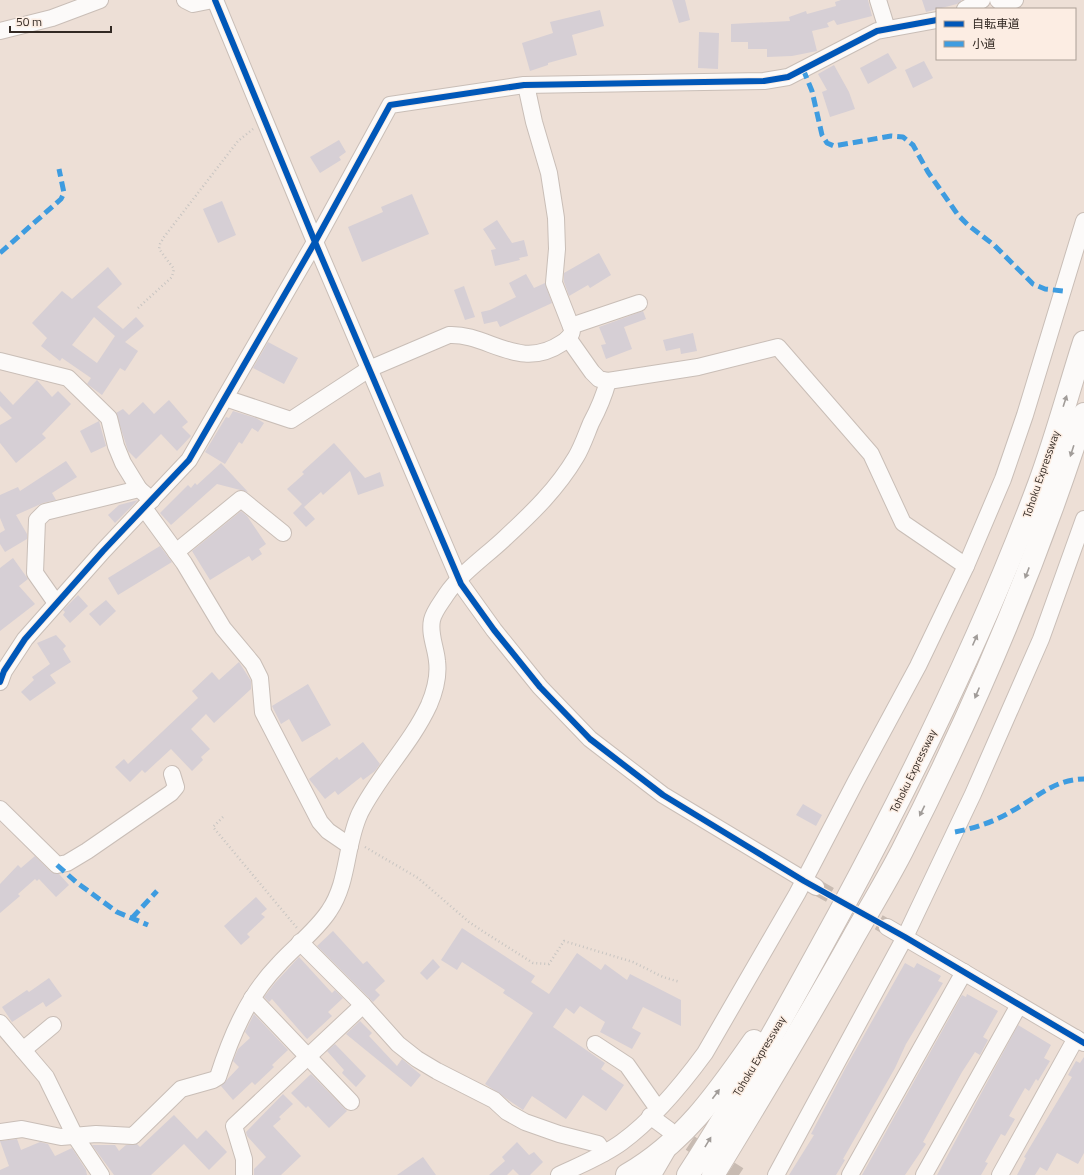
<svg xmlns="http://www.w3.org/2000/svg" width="1084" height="1175" font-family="'Titillium Web','Noto Sans JP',sans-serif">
	<rect width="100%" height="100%" fill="#eddfd6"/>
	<g fill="#d6cfd5" fill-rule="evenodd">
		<polygon points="672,0 685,0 690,20 679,23"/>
		<polygon points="841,0 868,0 872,16 837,25 834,20 827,23 829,27 812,31 817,51 792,56 767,57 767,49 748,49 748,42 731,42 731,24 790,21 789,17 806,11 807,14 836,6 835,2"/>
		<polygon points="922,0 961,0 961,1 957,4 926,12"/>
		<polygon points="600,10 604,26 572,35 577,55 548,63 548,65 530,71 522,43 553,33 550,22"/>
		<polygon points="699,32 719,33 718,69 698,68"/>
		<polygon points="888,53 897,68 868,84 860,68"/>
		<polygon points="924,61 933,78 913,88 905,70"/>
		<polygon points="834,65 849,92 855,109 830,117 822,92 827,90 818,74"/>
		<polygon points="339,140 346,152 339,157 341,160 320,173 310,157"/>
		<polygon points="412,194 429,234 362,262 348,227 383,212 381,207"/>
		<polygon points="222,201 236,235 218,243 203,209"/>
		<polygon points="497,220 512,243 524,240 528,256 519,258 520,260 495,266 491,250 496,249 483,229"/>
		<polygon points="599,253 611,275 590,288 588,285 569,296 564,282 564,273"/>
		<path d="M108,267L122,284L97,307L123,329L136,317L144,326L125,342L138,351L125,371L120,368L102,395L87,384L91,378L62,358L60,361L41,346L47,338L32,323L62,291L72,299ZM94,317L115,336L97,363L72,345Z"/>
		<polygon points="526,274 534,288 545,283 552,303 500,327 497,321 484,324 481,312 490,310 516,297 509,283"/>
		<polygon points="464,286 475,317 465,320 454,290"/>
		<polygon points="643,311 646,319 624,327 632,349 606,359 601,345 606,344 599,327"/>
		<polygon points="693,333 697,351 681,354 680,348 666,351 663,340"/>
		<polygon points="268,342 298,358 284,384 253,368"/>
		<polygon points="37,380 52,397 58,391 71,404 42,434 46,438 16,463 0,443 0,425 12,418 0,406 0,391 13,405"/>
		<polygon points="169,400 188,422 182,427 191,436 177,451 161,434 136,459 128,451 116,413 123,409 129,415 143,402 154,414"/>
		<polygon points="233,411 256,418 264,423 258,432 252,428 242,444 239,442 225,464 205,452 226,417 229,418"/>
		<polygon points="99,421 106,446 91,453 80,431"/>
		<polygon points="334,443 365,478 380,472 384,486 358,495 350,471 323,495 321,492 304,507 315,519 306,527 293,513 302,504 287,489 304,474 302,472"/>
		<polygon points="66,461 77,477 52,493 56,500 43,503 16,515 27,534 27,539 5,552 0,544 0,533 5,530 0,518 0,495 18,487 20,491"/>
		<polygon points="221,463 248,492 217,484 171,525 160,513 188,485 191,488 195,483 197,485"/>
		<polygon points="138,500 115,523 108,515 119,505"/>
		<polygon points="241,511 247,516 266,544 259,549 262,554 252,561 249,556 210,580 192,551"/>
		<polygon points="160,546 172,562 118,595 108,578"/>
		<polygon points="13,558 28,579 19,586 35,604 0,631 0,568"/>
		<polygon points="78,595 88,606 70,623 63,615 65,612 63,610"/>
		<polygon points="106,600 116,611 100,626 89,614"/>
		<polygon points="56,635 66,646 63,649 71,662 50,675 56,683 30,701 21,692 34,680 32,677 50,664 37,643"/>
		<polygon points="239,662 251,681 251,689 214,723 206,714 191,729 210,749 201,757 203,760 192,771 171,749 145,773 142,770 130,782 115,767 124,759 128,764 198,698 192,691 212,672 219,680"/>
		<polygon points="308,684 331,725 302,742 289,719 281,724 272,706"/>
		<polygon points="363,742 380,764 375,771 363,780 361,777 338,795 335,791 325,799 309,779 337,757 339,760"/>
		<polygon points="803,804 822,815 816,826 796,815"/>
		<polygon points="35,856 51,872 59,874 69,885 56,897 39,879 37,881 35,879 18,894 20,896 0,913 0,884 18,865 21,868"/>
		<polygon points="256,897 267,909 261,914 265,917 247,934 250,937 241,945 224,926"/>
		<polygon points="462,928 535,976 531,982 549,994 577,953 601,970 605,964 627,980 630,974 681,1000 681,1026 643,1007 632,1028 641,1033 632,1049 600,1032 605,1022 580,1006 574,1014 566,1008 553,1027 605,1063 601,1069 624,1085 606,1111 583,1095 566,1119 532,1096 523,1110 485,1084 533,1013 503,993 505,990 462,962 457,970 441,960"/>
		<polygon points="333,931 363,964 367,961 385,981 375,990 380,995 373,1002 317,946"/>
		<polygon points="299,957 332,993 335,990 343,998 328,1012 332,1016 307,1039 272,999 269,1002 264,997 275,983"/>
		<polygon points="433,959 440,967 427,980 420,973"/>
		<polygon points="905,963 914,968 917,963 941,976 938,981 943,983 906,1044 895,1068 843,1159 845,1160 836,1175 789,1175 814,1135 811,1134 846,1067"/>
		<polygon points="49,978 62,996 46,1007 43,1002 12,1022 2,1007 27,990 29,992"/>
		<polygon points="967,994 998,1011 983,1037 988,1040 980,1055 975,1052 962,1072 923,1142 926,1144 905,1175 862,1175 962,995 966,997"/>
		<polygon points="254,1014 288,1050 272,1065 274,1067 255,1085 252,1082 233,1100 221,1086 239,1067 233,1061 238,1049 250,1038 245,1032"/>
		<polygon points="360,1021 372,1033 369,1036 397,1066 402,1059 421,1075 411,1087 346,1034"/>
		<polygon points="1018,1025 1051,1045 1044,1058 1050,1061 1038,1081 1036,1079 1029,1091 1025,1088 1009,1116 1015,1119 1005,1136 1001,1134 985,1162 988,1163 981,1175 937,1175"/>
		<polygon points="335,1044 366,1076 356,1087 342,1073 344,1070 327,1051"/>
		<polygon points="1084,1057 1084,1153 1078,1164 1057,1153 1047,1171 1040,1167 1035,1175 1017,1175 1026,1158 1024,1157 1072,1077 1068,1075 1076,1061 1080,1063"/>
		<polygon points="311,1074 347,1111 329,1128 308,1106 306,1108 291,1093"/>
		<polygon points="283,1094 293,1104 279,1117 281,1119 273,1126 301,1156 281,1175 254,1175 254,1169 266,1157 247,1136 246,1132"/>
		<polygon points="174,1115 197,1139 206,1130 227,1152 209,1170 184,1144 151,1175 114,1175 92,1145 115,1145 119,1151 126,1145 137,1144 140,1147"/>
		<polygon points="17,1139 21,1150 40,1142 48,1144 55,1156 72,1148 86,1170 87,1175 0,1175 0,1170 9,1166 0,1141"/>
		<polygon points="517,1142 529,1155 534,1152 543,1162 530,1175 519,1175 513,1169 507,1175 489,1175 505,1161 502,1157"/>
		<polygon points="423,1157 436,1175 397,1175"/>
	</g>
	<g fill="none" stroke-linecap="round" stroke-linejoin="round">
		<g stroke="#c8bbb2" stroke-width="16" stroke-dasharray="16 8" stroke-linecap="butt">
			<polyline points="816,887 887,927"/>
			<polyline points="670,1130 739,1175"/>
		</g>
		<defs>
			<g id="minor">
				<polyline points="185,0 193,4 213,0"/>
				<polyline points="215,0 315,242 461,584 494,630 540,687 590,739 663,795 816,887"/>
				<polyline points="878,0 887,29"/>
				<polyline points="998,0 1003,4 1015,0"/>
				<polyline points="965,9 982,0"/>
				<polyline points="0,31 52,18 100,0"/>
				<polyline points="571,326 639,303"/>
				<polyline points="568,338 592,372 599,379 608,381 698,367 778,347 871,454 903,523 966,566"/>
				<polyline points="0,361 68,378 109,418 116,446 123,463 139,489"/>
				<path d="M225,398L291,420L369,369L449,335C488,333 519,372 562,343C568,339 572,336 572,329L554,283L557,249L556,218L549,173L534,122L526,85"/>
				<polyline points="144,508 184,563 223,628 253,664 260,678 263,712 320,822 328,831 350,846"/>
				<polyline points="176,552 241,499 283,533"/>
				<polyline points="56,603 35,573 37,520 45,512 139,489 152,500"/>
				<polyline points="0,682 4,671 25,639 103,551 189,460 315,242 390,105 524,85 764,81 788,77 877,31 937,20"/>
				<polyline points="0,809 57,865 67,863 87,851 171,793 176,787 172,774"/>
				<polyline points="887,927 1084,1043"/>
				<polyline points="300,942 363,1005 398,1044 417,1059 437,1071 494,1100 507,1112 525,1122 559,1134 598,1144 604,1153"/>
				<polyline points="252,998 351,1102"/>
				<polyline points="0,1023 46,1077 75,1136 101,1175"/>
				<polyline points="595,1044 627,1065 658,1109"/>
				<polyline points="23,1050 53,1025"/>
				<polyline points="650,1116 669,1130"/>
				<path d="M0,1132L22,1129L61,1137L96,1134L133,1136L181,1089L213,1080L218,1077C231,1036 248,996 278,965C294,947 316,931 329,911C349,882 345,845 360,813C379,775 411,744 429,705C435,691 439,676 437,661C436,648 429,634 432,620C434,611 441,603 446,595C461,573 486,556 505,538C532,513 557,489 576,457C582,447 586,435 591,423C598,410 604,396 608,381"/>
				<polyline points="244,1175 244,1159 234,1126 363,1005"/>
				<path d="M559,1175C580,1165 603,1156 622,1142C652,1120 683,1083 705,1053L797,894L856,781L918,666L966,566L1003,479L1025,415L1084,221"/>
				<polyline points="653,1175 667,1151"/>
				<polyline points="776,1175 905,937 973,794 1041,639 1084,519"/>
				<polyline points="850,1175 964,972"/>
				<polyline points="924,1175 1019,1005"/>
				<polyline points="1000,1175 1076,1038"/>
			</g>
			<g id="highway">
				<path d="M627,1175C684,1142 717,1094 754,1041"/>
				<path d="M688,1175C743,1090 791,1002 839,914C914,775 984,632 1039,484C1056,438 1069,389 1084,342"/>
				<path d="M713,1175C761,1096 809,1017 854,936C870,908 887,880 902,851C974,710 1036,564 1084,414"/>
			</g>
		</defs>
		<use href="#minor" stroke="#c9beb7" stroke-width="18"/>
		<use href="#highway" stroke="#c9beb7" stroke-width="24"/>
		<g stroke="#c8c5c2" stroke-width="2.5" stroke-dasharray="1 3" stroke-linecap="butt">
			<polyline points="138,308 172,277 174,269 159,249 160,244 164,237 238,141 253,129"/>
			<polyline points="223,817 213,827 297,928"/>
			<polyline points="365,847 418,878 469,922 484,932 533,963 549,964 564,941 633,962 663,977 680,982"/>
		</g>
		<use href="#minor" stroke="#fcfaf9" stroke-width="16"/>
		<use href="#highway" stroke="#fcfaf9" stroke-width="22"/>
		<g stroke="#3e9ce0" stroke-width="5" stroke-dasharray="10 5" stroke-linecap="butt">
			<polyline points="803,69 812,91 822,135 827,143 834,146 891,136 903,137 913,145 928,172 958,215 968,225 994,245 1033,284 1045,289 1063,291"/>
			<polyline points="0,253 61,199 64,193 59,169"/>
			<path d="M955,832C975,828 994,822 1012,811C1036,798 1055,779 1084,779"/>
			<polyline points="57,865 76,882 117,912 148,925"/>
			<polyline points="132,918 157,891"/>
		</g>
		<defs>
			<g id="cycleway">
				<polyline points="215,0 315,242 461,584 494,630 540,687 590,739 663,795 804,881 905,937 1084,1043"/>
				<polyline points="0,682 4,671 25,639 103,551 189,460 315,242 390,105 524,85 764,81 788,77 877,31 937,20"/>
			</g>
		</defs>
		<use href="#cycleway" stroke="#fcede3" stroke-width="8"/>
		<use href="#cycleway" stroke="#0057b8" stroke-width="6"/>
	</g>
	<defs><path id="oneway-solid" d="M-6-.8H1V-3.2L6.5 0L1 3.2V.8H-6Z"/></defs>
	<g fill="#a19c99">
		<use href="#oneway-solid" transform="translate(1065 401) rotate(-72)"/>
		<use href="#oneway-solid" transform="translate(1072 451) rotate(108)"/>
		<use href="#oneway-solid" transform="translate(1027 573) rotate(111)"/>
		<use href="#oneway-solid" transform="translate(975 640) rotate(-66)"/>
		<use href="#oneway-solid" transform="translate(977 693) rotate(113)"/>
		<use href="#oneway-solid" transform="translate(922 811) rotate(116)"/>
		<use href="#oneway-solid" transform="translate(716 1094) rotate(-53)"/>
		<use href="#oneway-solid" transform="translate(708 1142) rotate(-59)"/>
	</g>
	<g text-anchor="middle" stroke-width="3" stroke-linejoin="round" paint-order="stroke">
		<g font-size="11" fill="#322923" stroke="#fcede3">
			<text transform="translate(1041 474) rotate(-71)" y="4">Tohoku Expressway</text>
			<text transform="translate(913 771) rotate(-64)" y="4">Tohoku Expressway</text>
			<text transform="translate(759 1056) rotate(-59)" y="4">Tohoku Expressway</text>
		</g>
	</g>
	<rect x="936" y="8" width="140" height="52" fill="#fcede3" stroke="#ab9f96"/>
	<rect x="944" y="21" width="20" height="6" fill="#0057b8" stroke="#ab9f96"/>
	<text x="972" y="28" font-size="12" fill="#322923">自転車道</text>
	<rect x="944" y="41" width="20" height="6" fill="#3e9ce0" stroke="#ab9f96"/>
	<text x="972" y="48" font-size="12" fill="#322923">小道</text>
	<path d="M10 26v6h101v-6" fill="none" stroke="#322923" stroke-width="2"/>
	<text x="16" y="26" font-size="12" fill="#322923" stroke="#fcede3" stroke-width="3" paint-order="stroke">50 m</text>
</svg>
